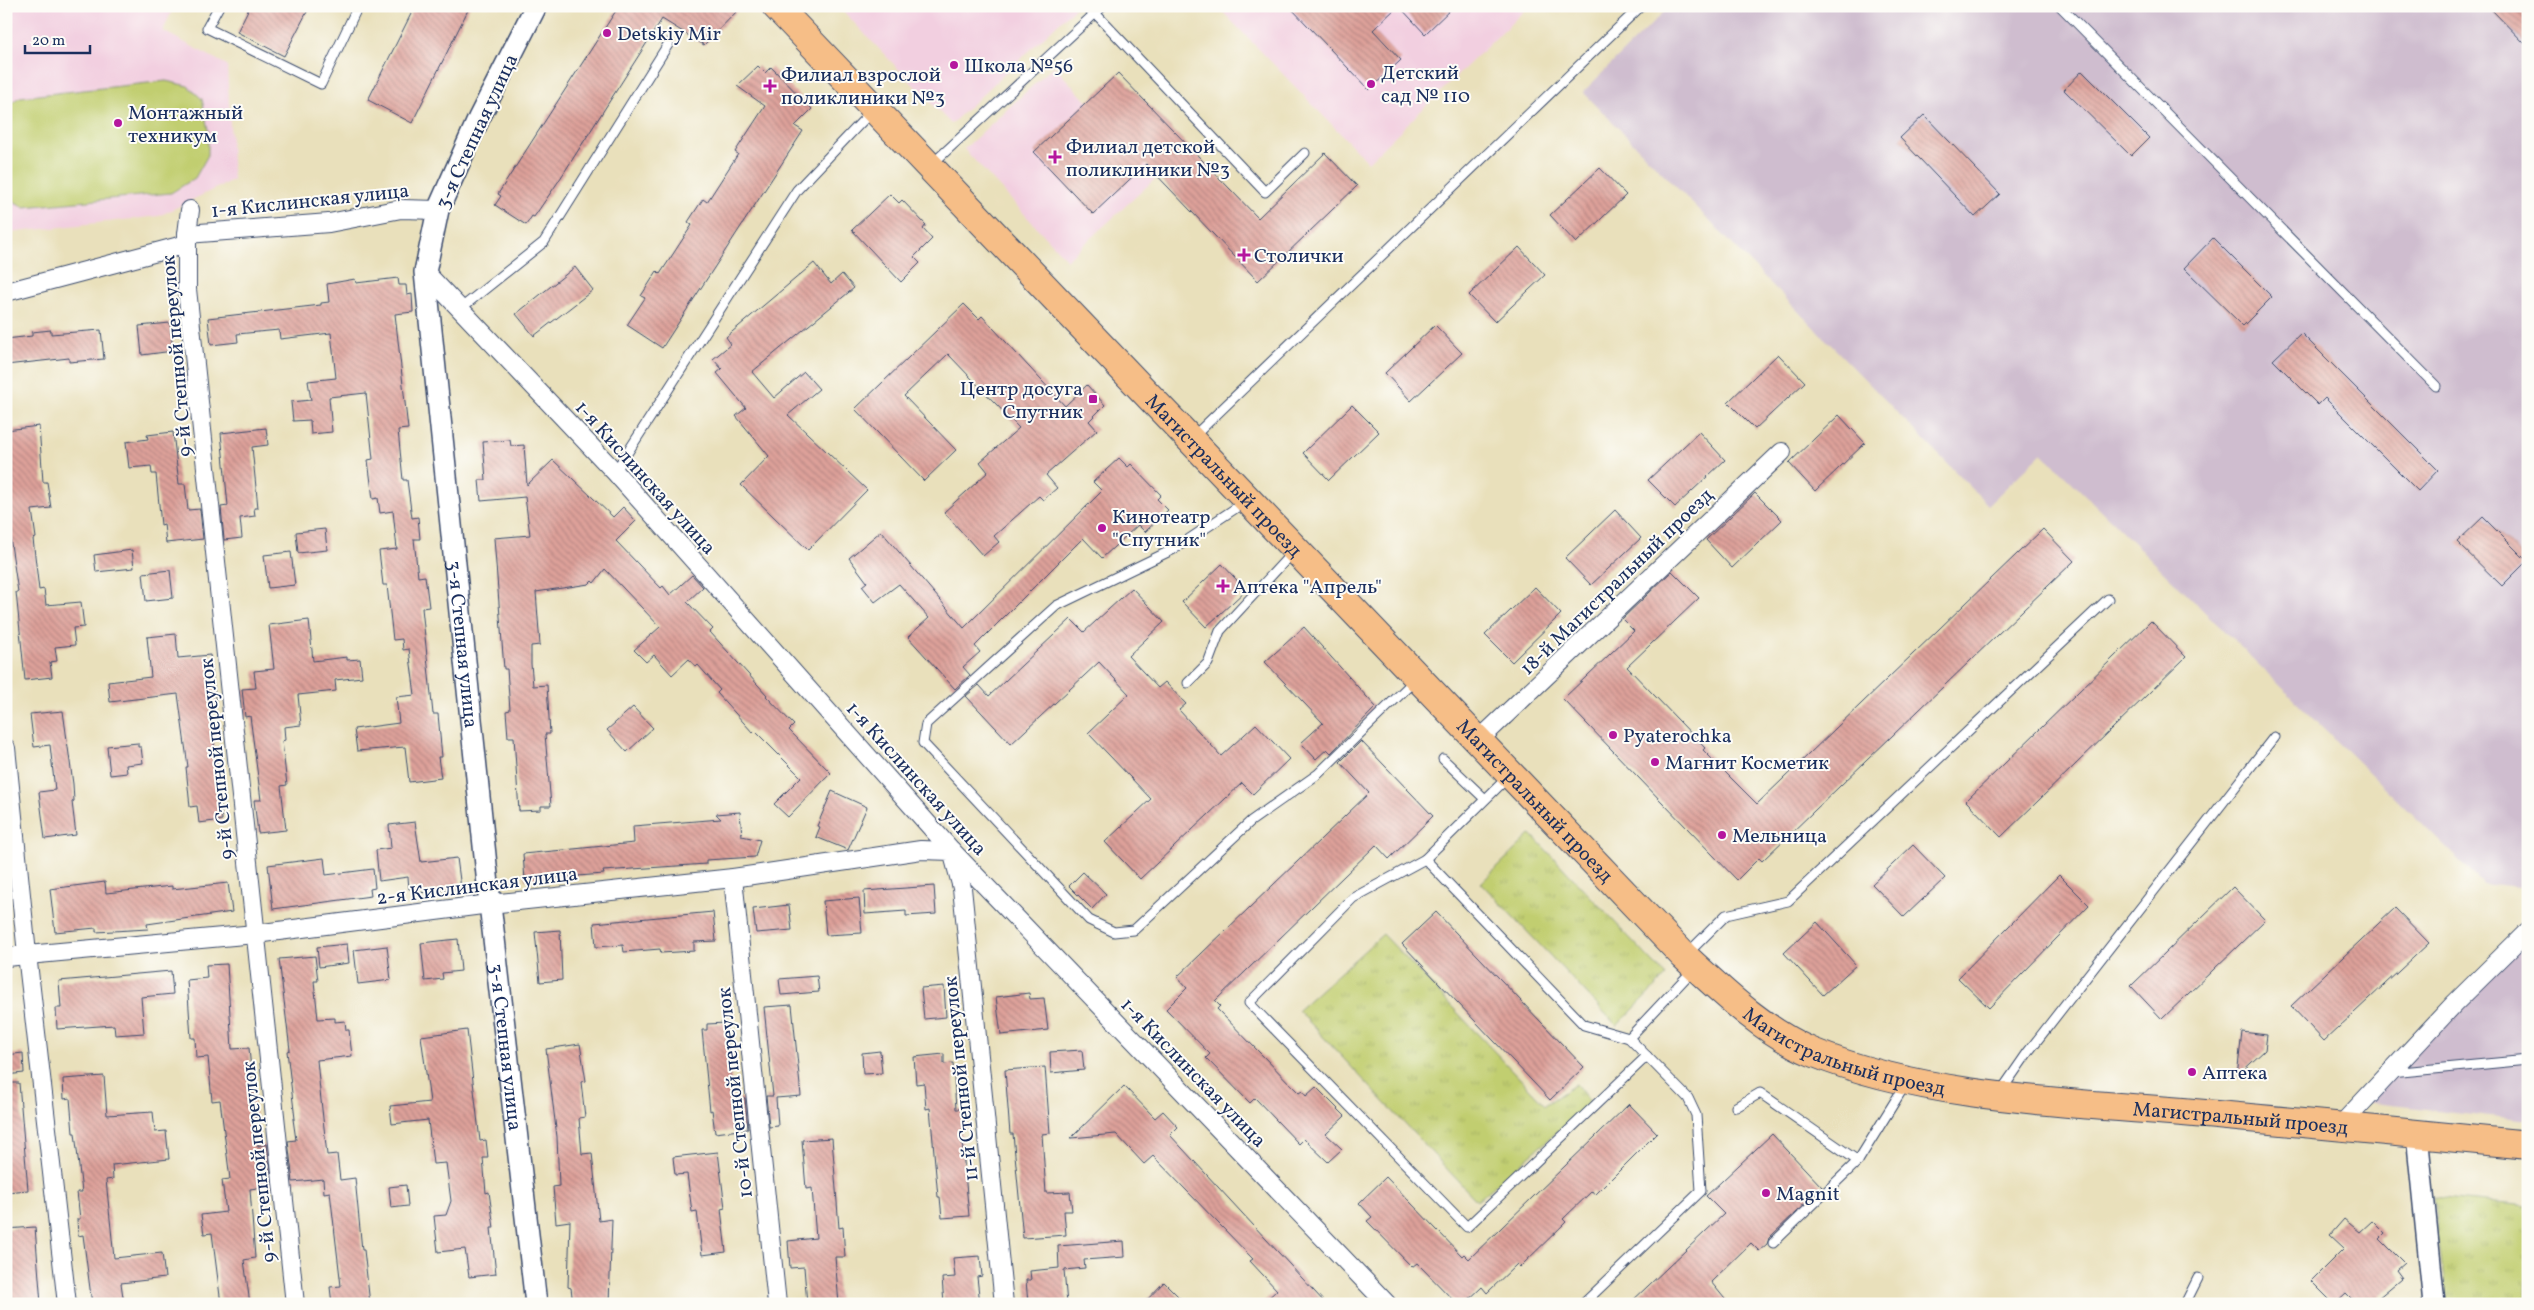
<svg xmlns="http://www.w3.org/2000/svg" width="2534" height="1310" font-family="Vollkorn,serif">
	<defs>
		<pattern id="park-tufts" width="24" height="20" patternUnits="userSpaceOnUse" patternTransform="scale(1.25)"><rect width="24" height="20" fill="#c1ce70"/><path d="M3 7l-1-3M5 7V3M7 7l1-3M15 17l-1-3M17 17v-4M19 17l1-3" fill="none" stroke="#a5b163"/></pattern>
		<pattern id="building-back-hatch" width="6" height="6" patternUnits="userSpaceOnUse" patternTransform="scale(1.25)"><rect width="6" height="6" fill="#dea19a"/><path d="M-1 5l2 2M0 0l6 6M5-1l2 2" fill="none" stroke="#b38481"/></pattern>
	</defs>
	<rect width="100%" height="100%" fill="#fdfcf7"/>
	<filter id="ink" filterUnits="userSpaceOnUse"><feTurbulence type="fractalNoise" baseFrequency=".02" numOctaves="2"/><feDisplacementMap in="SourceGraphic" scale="10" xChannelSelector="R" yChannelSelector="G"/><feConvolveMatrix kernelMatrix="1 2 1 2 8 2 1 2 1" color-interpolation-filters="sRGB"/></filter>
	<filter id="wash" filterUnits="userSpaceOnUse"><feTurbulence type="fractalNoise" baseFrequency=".0096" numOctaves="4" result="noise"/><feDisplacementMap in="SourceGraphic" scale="20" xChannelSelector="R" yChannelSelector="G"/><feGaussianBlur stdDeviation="1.12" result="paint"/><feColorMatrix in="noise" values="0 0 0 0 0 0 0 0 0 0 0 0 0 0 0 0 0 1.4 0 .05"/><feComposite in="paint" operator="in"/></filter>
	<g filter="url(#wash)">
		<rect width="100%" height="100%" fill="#e9e0bb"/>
		<g fill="#f2cfe0">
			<polygon points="6,6 174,6 163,31 227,65 233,180 159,216 8,233 6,229"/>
			<polygon points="838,6 1077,6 951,124"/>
			<polygon points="1217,6 1529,6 1368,162"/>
			<polygon points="1054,66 1157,177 1067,260 964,149"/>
		</g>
		<g fill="#cfbdcf">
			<polygon points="1670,6 2528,6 2528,889 2483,884 2042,453 1988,505 1583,92"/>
			<polygon points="2528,931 2528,1120 2362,1102"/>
		</g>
		<g fill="url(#park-tufts)" stroke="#6e7e67">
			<polygon points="1531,834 1666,976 1617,1026 1481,883"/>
			<polygon points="1383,934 1545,1105 1576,1084 1591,1103 1477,1201 1298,1010"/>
			<polygon points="2433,1197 2528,1206 2526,1304 2447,1304"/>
		</g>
		<polygon fill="#c1ce70" stroke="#6e7e67" points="166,81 188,86 202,99 208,130 208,155 195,178 171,193 24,207 6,197 7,105 20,97"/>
		<g id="blocks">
			<g fill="url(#building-back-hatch)">
				<polygon points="250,6 310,6 284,56 237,32"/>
				<polygon points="415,6 470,6 412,123 368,100"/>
				<polygon points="619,6 742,6 704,45 662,19 558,182 534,217 532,216 526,225 495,205 501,196 498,194"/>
				<polygon points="1289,6 1398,6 1373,30 1401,60 1369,90"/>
				<polygon points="1399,6 1454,6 1425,34"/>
				<polygon points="2488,6 2528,6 2528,47"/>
				<polygon points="758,66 765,73 771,67 812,109 795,126 803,131 662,348 627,325 645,298 641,296 657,271 660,274 692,225 688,222 703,199 707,202 738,154 735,152 765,106 737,86"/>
				<polygon points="2082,71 2149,138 2131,156 2064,90"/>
				<polygon points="1118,73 1258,218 1325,153 1357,186 1258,281 1146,164 1093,214 1034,152"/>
				<polygon points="1924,115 2000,194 1975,217 1900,138"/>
				<polygon points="1600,168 1626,195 1576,243 1550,215"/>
				<polygon points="890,194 899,203 902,200 926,225 923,229 932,239 914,257 920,263 901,282 852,230"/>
				<polygon points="2213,238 2272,297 2243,326 2184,268"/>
				<polygon points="1519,247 1545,275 1495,322 1469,295"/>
				<polygon points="814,263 831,284 842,274 854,288 752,372 774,398 804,372 819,389 788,415 867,490 808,550 741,485 769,456 736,416 746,408 717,373 722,369 713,359 731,344 726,337"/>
				<polygon points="575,267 593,290 534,336 516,314"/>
				<polygon points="398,278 399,285 406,285 407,295 412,294 413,312 395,314 408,429 398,430 403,480 407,480 412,518 418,517 420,539 414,539 418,577 425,576 429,607 422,608 433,714 438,714 442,757 438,757 441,778 409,782 405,747 357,751 354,729 399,723 396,697 415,695 409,649 403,650 402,639 393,640 387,585 383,585 379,551 397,549 393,511 380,513 378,498 373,499 368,460 373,459 366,393 329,397 332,432 311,434 310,420 293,421 291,402 311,400 308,381 336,378 331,333 280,339 279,330 237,334 238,342 211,345 208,318 321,305 321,303 329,302 327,284 355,279 356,283"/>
				<polygon points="964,304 979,319 982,316 1065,406 1087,385 1105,405 1089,421 1097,430 1046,475 1057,488 1043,500 1039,496 994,536 999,542 983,556 944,512 988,472 980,462 1019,428 948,354 904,396 956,450 924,481 855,409"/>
				<polygon points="170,323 173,351 142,355 139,326"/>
				<polygon points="1435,325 1462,353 1411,401 1385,373"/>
				<polygon points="51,330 51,334 101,330 104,359 69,362 69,358 6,365 6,339 32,336 32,332"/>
				<polygon points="2301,333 2438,470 2418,491 2325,398 2318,405 2273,360"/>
				<polygon points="1778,354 1805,382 1755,429 1728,402"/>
				<polygon points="1352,405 1379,432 1329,480 1303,453"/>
				<polygon points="1839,415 1865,443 1815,491 1789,463"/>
				<polygon points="39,426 43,482 47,482 51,508 32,510 36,538 33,539 39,590 44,589 46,605 81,602 84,627 73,628 75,645 55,647 57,661 50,662 52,677 25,680 16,592 18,592 6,510 6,430"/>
				<polygon points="266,428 268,445 252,447 258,508 254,508 255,516 240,518 242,538 224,540 221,507 228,506 221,433"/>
				<polygon points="173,432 179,484 185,484 188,510 200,509 203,539 166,543 164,524 161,525 156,474 152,474 151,466 129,468 126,442 148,439 147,435"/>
				<polygon points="1699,432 1725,460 1675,507 1648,480"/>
				<polygon points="510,440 511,446 524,445 527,485 553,460 613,517 623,507 636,521 616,541 661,588 663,586 670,595 692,575 703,587 687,602 713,629 710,632 767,695 766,696 794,725 789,730 831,773 788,817 774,804 801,777 755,731 753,733 717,693 720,690 698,665 696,667 689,659 672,675 654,655 646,662 634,650 660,627 605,569 594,583 592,581 589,584 536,592 540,645 531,646 531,664 533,686 547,685 550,734 545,734 551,806 541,806 541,810 519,811 514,737 508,737 506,711 510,710 507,669 504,669 494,538 530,535 525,497 481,501 479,480 486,480 483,442"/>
				<polygon points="1119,458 1128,467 1131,464 1161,495 1157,499 1168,510 1145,532 1138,525 1102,558 1083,538 975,646 980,652 963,667 970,675 955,689 908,637 929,618 899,584 875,602 862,586 867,582 849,558 881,531 964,628 1102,491 1093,482"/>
				<polygon points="1755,493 1782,520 1732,568 1706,540"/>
				<polygon points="1615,510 1641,538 1591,585 1565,558"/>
				<polygon points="2483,517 2527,561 2502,586 2457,542"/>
				<polygon points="325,529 327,550 298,553 296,532"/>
				<polygon points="2043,529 2074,561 1762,861 1759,858 1737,880 1563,699 1634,631 1622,619 1672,571 1699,598 1627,667 1705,748 1703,750 1757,804"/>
				<polygon points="132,550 134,568 96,572 94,555"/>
				<polygon points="291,552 295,585 268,588 264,555"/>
				<polygon points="1222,564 1246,590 1206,627 1182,602"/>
				<polygon points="170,570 173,598 146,601 143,573"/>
				<polygon points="1535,587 1561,614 1512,662 1485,635"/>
				<polygon points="1132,588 1164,622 1128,656 1158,688 1165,682 1186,704 1179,710 1221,756 1256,724 1289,759 1253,794 1242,783 1140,879 1105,842 1151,799 1088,733 1129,694 1099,662 1011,744 966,696 979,685 989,696 1071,619 1084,632"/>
				<polygon points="309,620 313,661 347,657 347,660 360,659 362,677 335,680 336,691 298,695 301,725 284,727 285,740 282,741 287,785 281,786 286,830 258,833 254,800 261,800 250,716 245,717 242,689 256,688 254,671 274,669 269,625"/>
				<polygon points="2151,621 2186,657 2001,837 1966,801"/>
				<polygon points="1304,627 1376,707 1331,753 1327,749 1316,759 1301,743 1323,723 1265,662"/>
				<polygon points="176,634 178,658 210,655 216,703 210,704 222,820 199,823 197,806 190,807 186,767 188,767 178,694 110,702 108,682 151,677 147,637"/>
				<polygon points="633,707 653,728 627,752 607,730"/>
				<polygon points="63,711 73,784 74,801 72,802 76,835 45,839 39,792 55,790 50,745 34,747 30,714"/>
				<polygon points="1361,741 1433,816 1389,859 1376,845 1215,1001 1220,1006 1217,1009 1299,1093 1302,1091 1306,1096 1316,1087 1345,1116 1326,1134 1342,1149 1328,1162 1304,1139 1299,1144 1255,1098 1250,1103 1206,1058 1210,1054 1166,1009 1187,988 1177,977 1369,793 1340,762"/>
				<polygon points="138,743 138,747 141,747 143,763 126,765 127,773 110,775 107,746"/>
				<polygon points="832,791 867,807 848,850 816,837 820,827 817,826"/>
				<polygon points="740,812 742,836 760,840 755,857 706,860 706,864 603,871 604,874 525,880 523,854 634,843 633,826 721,819 716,814"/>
				<polygon points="415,822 421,862 457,858 461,888 418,893 417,888 409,889 408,877 379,881 376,850 391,848 389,825"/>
				<polygon points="1913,845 1945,878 1904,917 1872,884"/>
				<polygon points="324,858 326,875 373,869 375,888 370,889 371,896 273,909 268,865"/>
				<polygon points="1083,872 1106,894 1092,909 1069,886"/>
				<polygon points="2059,875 2089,905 1989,1008 1958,978"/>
				<polygon points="105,882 106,893 172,886 172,889 228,883 232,912 147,924 148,929 96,932 96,928 55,932 50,889"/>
				<polygon points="934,886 936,914 906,916 906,911 865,914 864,891"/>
				<polygon points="2233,887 2265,920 2162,1019 2131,986"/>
				<polygon points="859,898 862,933 826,935 823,901"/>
				<polygon points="789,905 792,930 756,933 753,909"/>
				<polygon points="2395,908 2429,943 2324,1041 2291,1006"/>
				<polygon points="713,912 716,941 694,942 694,951 661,953 660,949 624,952 623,945 596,947 594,923"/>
				<polygon points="1436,912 1584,1067 1550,1100 1402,944"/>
				<polygon points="1817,922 1856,965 1823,995 1784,953"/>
				<polygon points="560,930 562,980 540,982 535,932"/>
				<polygon points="458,939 461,971 442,973 443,979 425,981 421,943"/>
				<polygon points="347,944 349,963 319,967 317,947"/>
				<polygon points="387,946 391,980 358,984 354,950"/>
				<polygon points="315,956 318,981 314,981 318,1019 335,1018 335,1022 345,1021 346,1030 349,1030 352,1056 317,1060 320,1091 327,1155 337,1154 340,1180 355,1178 362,1250 364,1250 370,1304 332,1304 330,1287 341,1286 330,1192 324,1193 323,1179 293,1182 288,1141 296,1140 293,1119 295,1119 287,1051 290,1050 279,959"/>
				<polygon points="227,964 232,1049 249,1048 258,1146 267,1144 272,1186 250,1189 255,1258 244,1260 250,1304 221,1304 212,1233 204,1234 201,1215 226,1212 222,1180 230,1179 220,1100 212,1101 208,1057 196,1058 195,1038 191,1038 187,980 207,978 206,965"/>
				<polygon points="171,971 173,994 141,997 144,1033 115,1035 114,1025 57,1029 56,1008 61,1008 59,981"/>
				<polygon points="817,976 819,992 781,995 779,979"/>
				<polygon points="944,986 946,1017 924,1019 921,988"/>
				<polygon points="1029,993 1030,999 1044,998 1048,1030 1001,1035 996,997"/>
				<polygon points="792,1005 801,1096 776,1098 778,1126 769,1127 766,1096 773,1096 764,1007"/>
				<polygon points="726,1023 733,1098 745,1098 748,1129 715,1133 712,1110 710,1111 702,1030 707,1030 707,1024"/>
				<polygon points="467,1030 480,1141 486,1140 488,1158 483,1158 486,1193 489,1192 494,1228 491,1228 496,1274 469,1277 465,1249 438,1252 434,1216 446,1215 451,1201 446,1163 433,1164 428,1120 392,1124 390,1106 430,1102 421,1036"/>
				<polygon points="2242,1032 2267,1035 2265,1050 2237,1076"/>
				<polygon points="580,1044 586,1081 581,1082 585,1117 579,1118 582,1154 592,1153 599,1221 612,1219 609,1304 573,1304 571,1288 568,1287 570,1221 556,1223 553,1187 559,1186 557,1137 546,1049"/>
				<polygon points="1082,1050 1084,1070 1051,1073 1050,1052"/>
				<polygon points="880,1051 882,1073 863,1074 862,1053"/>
				<polygon points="23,1053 24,1073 6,1075 6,1055"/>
				<polygon points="944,1054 944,1064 953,1063 956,1109 963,1109 965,1129 961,1130 969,1216 942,1218 940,1197 938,1197 930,1108 926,1109 924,1083 916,1084 914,1057"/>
				<polygon points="1045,1067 1050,1133 1042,1134 1046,1193 1070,1192 1072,1211 1064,1211 1066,1235 1023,1238 1013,1134 1010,1134 1005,1070"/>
				<polygon points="104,1076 107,1115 153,1112 155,1132 166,1131 169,1159 112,1165 113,1179 106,1180 114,1258 162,1253 165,1278 121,1283 124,1304 92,1304 83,1235 78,1236 77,1219 80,1219 77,1192 82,1192 75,1133 73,1133 70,1098 64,1099 63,1079"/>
				<polygon points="6,1083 19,1083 28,1190 6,1192"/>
				<polygon points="1124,1086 1155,1118 1163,1111 1178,1127 1170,1135 1326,1304 1262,1304 1277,1290 1250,1261 1253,1259 1153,1156 1144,1164 1116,1134 1071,1138"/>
				<polygon points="1629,1104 1657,1133 1595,1195 1592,1191 1563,1219 1566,1222 1520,1267 1517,1264 1487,1293 1482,1287 1464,1304 1457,1304 1417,1263 1412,1267 1367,1221 1372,1217 1359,1203 1386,1177 1462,1256 1464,1254 1469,1259"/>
				<polygon points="1772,1134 1822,1187 1769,1238 1767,1244 1759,1251 1751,1243 1711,1282 1729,1304 1629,1304 1724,1214 1706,1196"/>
				<polygon points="832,1138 839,1228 843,1227 845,1257 835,1257 839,1304 807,1304 804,1267 790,1268 788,1241 816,1238 812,1188 806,1189 802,1140"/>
				<polygon points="718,1152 725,1208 721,1209 726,1252 702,1255 697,1211 692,1212 687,1174 675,1175 673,1157"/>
				<polygon points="406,1185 408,1206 391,1208 389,1187"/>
				<polygon points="2344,1219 2360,1232 2372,1221 2385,1234 2380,1239 2404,1263 2396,1270 2402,1278 2371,1304 2357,1304 2346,1293 2334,1304 2311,1281 2344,1248 2330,1235"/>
				<polygon points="35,1227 41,1304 24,1304 23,1300 6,1301 6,1229"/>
				<polygon points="1124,1241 1125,1257 1084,1260 1085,1268 1064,1270 1067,1304 1028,1304 1026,1280 1031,1280 1030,1271 1059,1268 1058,1246"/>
				<polygon points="980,1256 982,1276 977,1277 980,1304 944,1304 942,1278 955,1277 953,1258"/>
				<polygon points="1164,1282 1186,1304 1143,1304"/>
			</g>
		</g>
	</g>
	<g filter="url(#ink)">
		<use href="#blocks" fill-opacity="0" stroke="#3a4a6c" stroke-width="1"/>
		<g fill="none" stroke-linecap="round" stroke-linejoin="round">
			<defs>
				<g id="service">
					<polyline points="219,6 207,28 321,84 358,6"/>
					<polyline points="2060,6 2436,386"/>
					<polyline points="1095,13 1265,192 1305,153"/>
					<polyline points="931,165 1103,6"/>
					<polyline points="460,309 544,242 669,43"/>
					<polyline points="1193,437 1641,6"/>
					<polyline points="615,472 797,190 872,111"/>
					<polyline points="1245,502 1174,549 1056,606 926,724 923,743 1089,920 1114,932 1134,930 1251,821 1318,774 1416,679"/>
					<polyline points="1188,683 1208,663 1220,631 1293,552"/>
					<polyline points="1443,759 1485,799"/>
					<polyline points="1508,777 1425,859 1584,1025 1629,1038"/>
					<polyline points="1425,859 1353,898 1249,1003 1467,1227 1647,1056"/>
					<polyline points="1686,955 1726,915 1788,901 2108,599"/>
					<polyline points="2391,1073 2528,1060"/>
					<polyline points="2001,1091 2028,1052 2274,737"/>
					<polyline points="1736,1107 1760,1093 1858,1161"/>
					<polyline points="1773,1243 1858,1161 1905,1085"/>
					<polyline points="1583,1304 1701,1191 1696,1115 1688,1098 1629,1038 1694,969"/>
					<polyline points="2185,1304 2198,1278"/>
				</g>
				<g id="minor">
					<polyline points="190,210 187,234 187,289 295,1304"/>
					<polyline points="187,234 329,223 401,209 438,210"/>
					<polyline points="425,272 615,472 952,851 1387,1304"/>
					<polyline points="6,292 187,244"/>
					<polyline points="1479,740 1782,452"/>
					<polyline points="6,748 27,954 67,1304"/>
					<polyline points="733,878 777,1304"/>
					<polyline points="6,957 255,934 490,904 733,878 921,850 952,851 962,888 1004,1304"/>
					<polyline points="2341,1125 2454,1004 2528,931"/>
				</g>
				<g id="tertiary">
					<path id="s1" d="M536,6L479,118L438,210L425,272L490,904L536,1304"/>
					<polyline points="2417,1134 2434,1304"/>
				</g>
				<g id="primary">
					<path id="s2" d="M776,6L1684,956C1722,991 1764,1032 1812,1052C1919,1096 2055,1102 2170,1111C2289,1121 2408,1133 2528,1145"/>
				</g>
			</defs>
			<use href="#service" stroke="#3a4a6c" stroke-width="11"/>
			<use href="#minor" stroke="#3a4a6c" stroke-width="20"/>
			<use href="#tertiary" stroke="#3a4a6c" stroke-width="24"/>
			<use href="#primary" stroke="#3a4a6c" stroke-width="30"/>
			<use href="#service" stroke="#fff" stroke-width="9"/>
			<use href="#minor" stroke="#fff" stroke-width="18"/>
			<use href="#tertiary" stroke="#fff" stroke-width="21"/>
			<use href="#primary" stroke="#f6be87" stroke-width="28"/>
		</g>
	</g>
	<g fill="#b5179e" stroke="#fdfcf7" stroke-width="2">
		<circle cx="607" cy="33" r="5"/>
		<circle cx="954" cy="65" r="5"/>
		<circle cx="1371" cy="84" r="5"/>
		<path d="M767.5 78.5h5v5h5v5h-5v5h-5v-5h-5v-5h5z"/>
		<circle cx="118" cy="123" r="5"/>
		<path d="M1052.5 149.5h5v5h5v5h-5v5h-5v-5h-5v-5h5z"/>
		<path d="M1241.5 247.5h5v5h5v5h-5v5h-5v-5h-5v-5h5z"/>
		<rect x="1088" y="394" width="10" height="10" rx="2.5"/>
		<circle cx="1102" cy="528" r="5"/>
		<path d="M1220.5 578.5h5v5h5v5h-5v5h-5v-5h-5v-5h5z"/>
		<circle cx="1613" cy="735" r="5"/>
		<circle cx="1655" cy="762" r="5"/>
		<circle cx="1722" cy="835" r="5"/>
		<circle cx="2192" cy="1072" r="5"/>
		<circle cx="1766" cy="1193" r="5"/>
	</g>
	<g text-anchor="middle" stroke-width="4" stroke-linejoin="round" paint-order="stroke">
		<g font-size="20" fill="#1b2f5e" stroke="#fdfcf7" text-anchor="start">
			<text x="617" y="40">Detskiy Mir</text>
			<text x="964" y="72">Школа №56</text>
			<text x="1381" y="79">Детский<tspan x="1381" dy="23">сад № 110</tspan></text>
			<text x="781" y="81">Филиал взрослой<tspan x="781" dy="23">поликлиники №3</tspan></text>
			<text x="128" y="119">Монтажный<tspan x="128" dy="23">техникум</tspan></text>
			<text x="1066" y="153">Филиал детской<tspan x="1066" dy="23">поликлиники №3</tspan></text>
			<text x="1254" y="262">Столички</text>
			<text x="1083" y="395" text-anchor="end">Центр досуга<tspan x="1083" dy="23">Спутник</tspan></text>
			<text x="1112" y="523">Кинотеатр<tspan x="1112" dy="23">"Спутник"</tspan></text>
			<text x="1233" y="593">Аптека "Апрель"</text>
			<text x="1623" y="742">Pyaterochka</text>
			<text x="1665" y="769">Магнит Косметик</text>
			<text x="1732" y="842">Мельница</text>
			<text x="2202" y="1079">Аптека</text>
			<text x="1776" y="1200">Magnit</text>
		</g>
		<g font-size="20" fill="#1b2f5e" stroke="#fdfcf7">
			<text transform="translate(476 131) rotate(-65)" y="7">3-я Степная улица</text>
			<text transform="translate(310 200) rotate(-6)" y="7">1-я Кислинская улица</text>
			<text transform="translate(176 356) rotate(-95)" y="7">9-й Степной переулок</text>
			<text dy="7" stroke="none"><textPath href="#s2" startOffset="649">Магистральный проезд</textPath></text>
			<text transform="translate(646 477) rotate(48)" y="7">1-я Кислинская улица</text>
			<text transform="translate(1616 581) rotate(-44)" y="7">18-й Магистральный проезд</text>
			<text dy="7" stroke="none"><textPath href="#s1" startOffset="664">3-я Степная улица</textPath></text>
			<text transform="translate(216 759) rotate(-96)" y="7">9-й Степной переулок</text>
			<text transform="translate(917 778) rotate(48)" y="7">1-я Кислинская улица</text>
			<text dy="7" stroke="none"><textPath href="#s2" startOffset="1099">Магистральный проезд</textPath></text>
			<text transform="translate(477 885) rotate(-7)" y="7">2-я Кислинская улица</text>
			<text dy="7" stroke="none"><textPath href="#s2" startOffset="1505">Магистральный проезд</textPath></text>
			<text dy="7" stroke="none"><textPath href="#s1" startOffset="1069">3-я Степная улица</textPath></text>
			<text transform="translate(1194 1072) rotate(46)" y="7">1-я Кислинская улица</text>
			<text transform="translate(960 1079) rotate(-96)" y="7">11-й Степной переулок</text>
			<text transform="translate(734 1093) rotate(-96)" y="7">10-й Степной переулок</text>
			<text dy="7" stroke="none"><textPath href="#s2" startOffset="1910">Магистральный проезд</textPath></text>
			<text transform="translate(258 1162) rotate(-96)" y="7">9-й Степной переулок</text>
		</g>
	</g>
	<rect width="2534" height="1310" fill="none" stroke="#fdfcf7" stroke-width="25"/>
	<path d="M25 45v8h65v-8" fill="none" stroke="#1b2f5e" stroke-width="2.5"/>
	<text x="32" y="45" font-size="15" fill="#1b2f5e" stroke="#fdfcf7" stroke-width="4" paint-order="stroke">20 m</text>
</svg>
